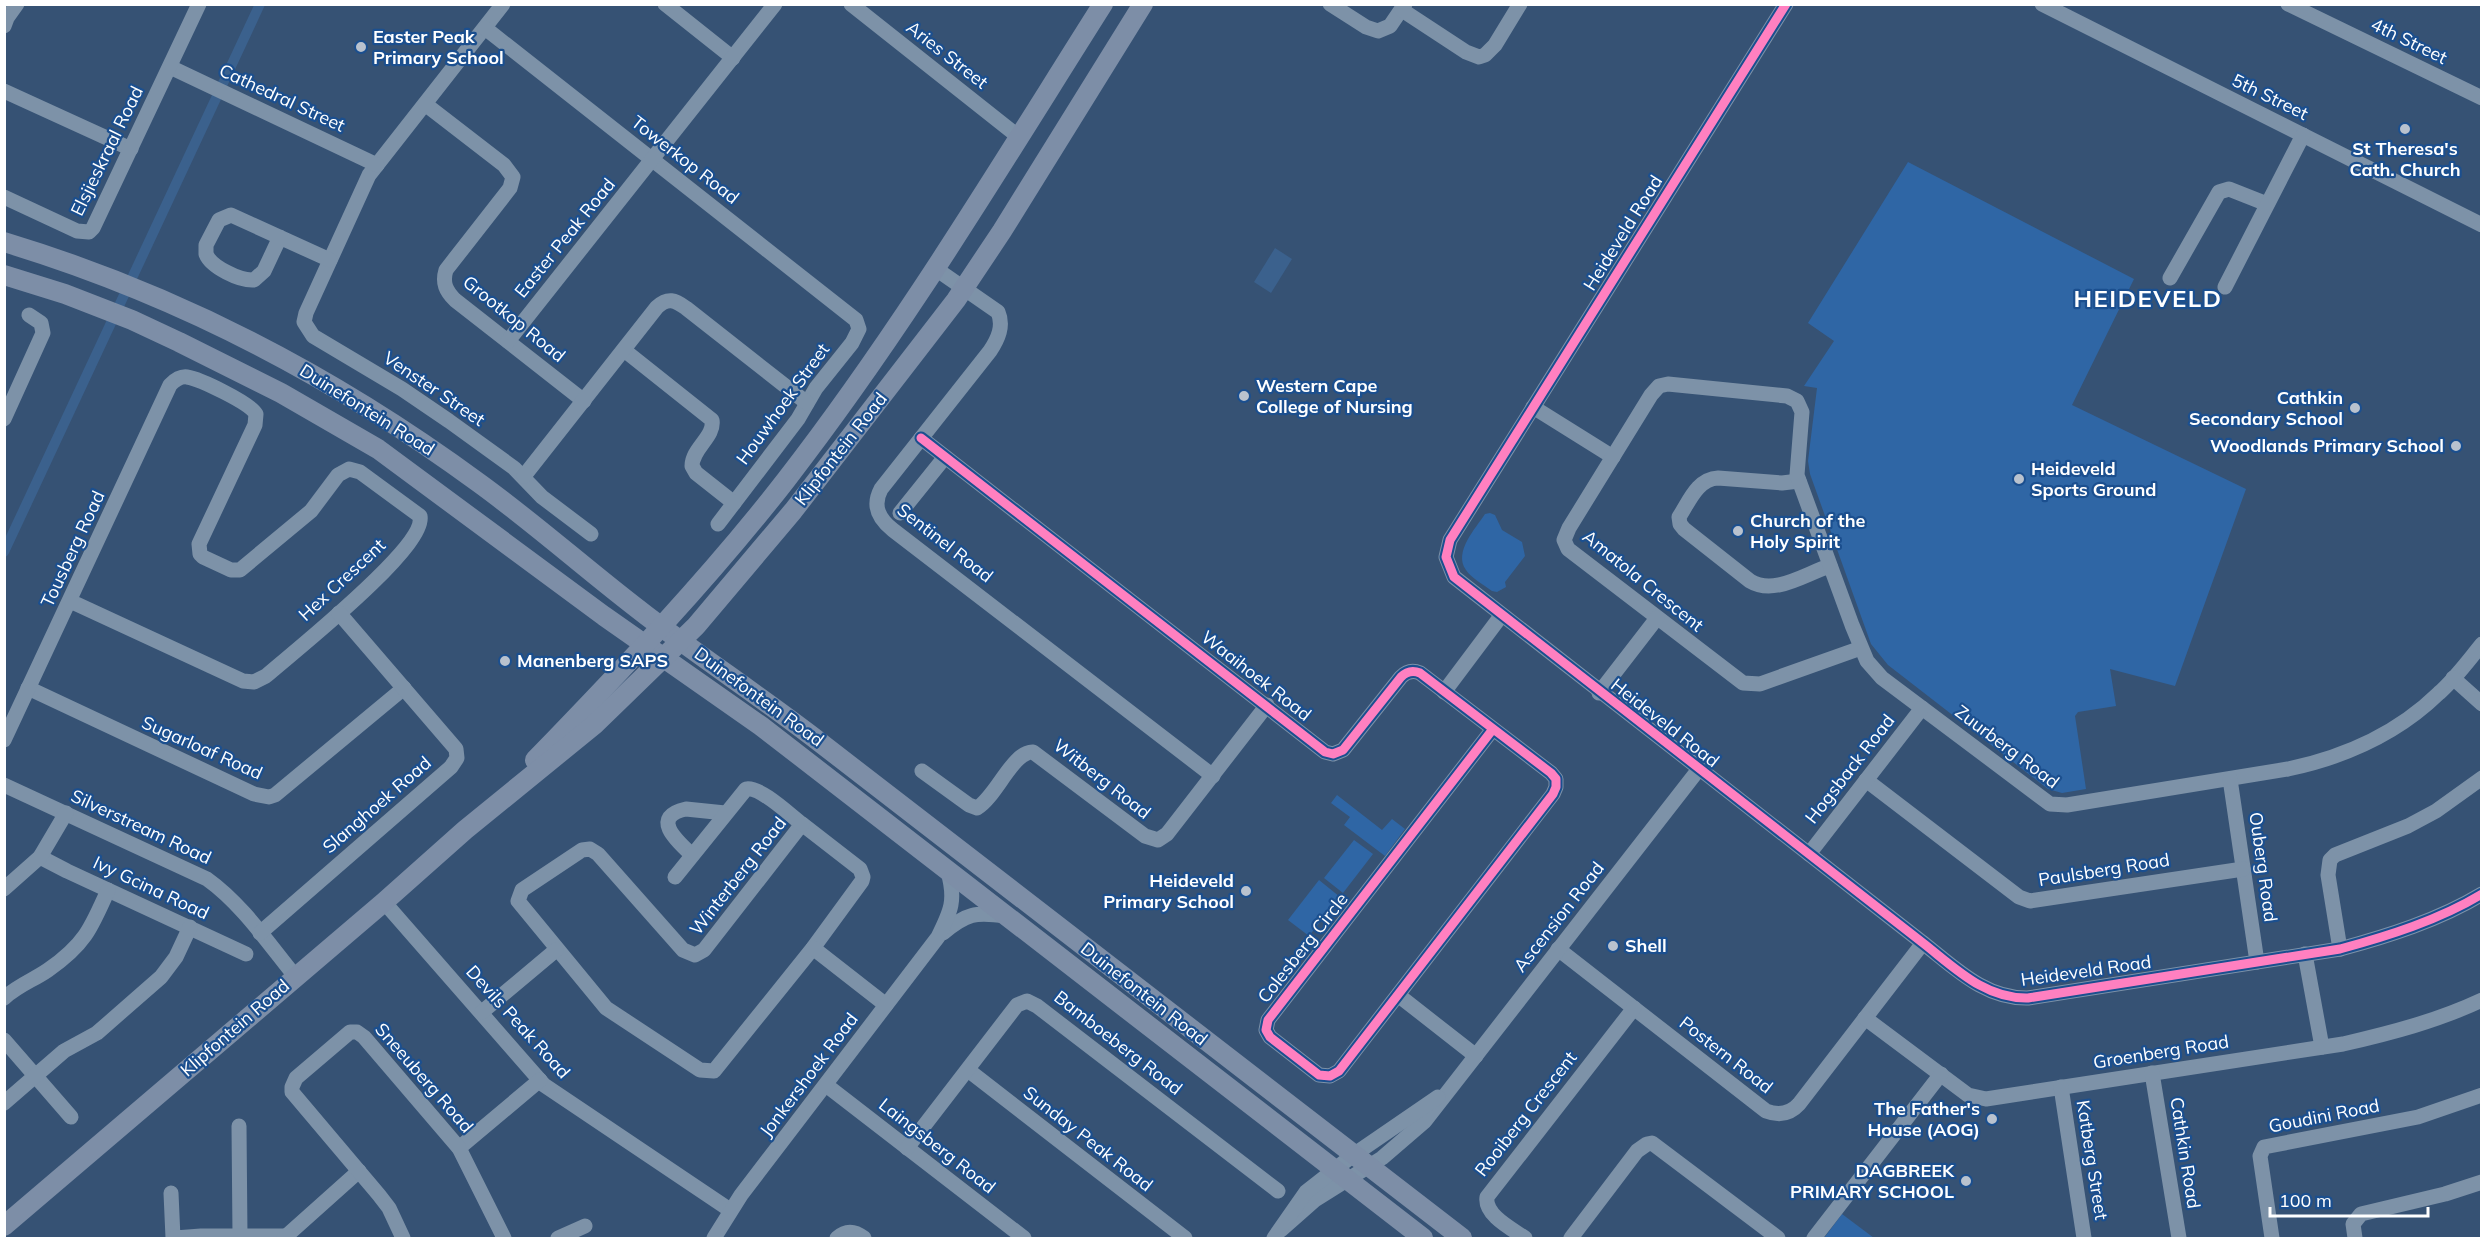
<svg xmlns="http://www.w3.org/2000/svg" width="2486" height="1243" font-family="Mulish,sans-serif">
	<rect width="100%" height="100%" fill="#365274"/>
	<g fill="#2f66a5">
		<polygon points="1908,162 2134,279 2072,405 2246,489 2175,686 2110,669 2116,706 2078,712 2075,716 2086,789 2062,793 2048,789 1888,665 1871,644 1810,474 1808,461 1817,388 1804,386 1834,341 1808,323"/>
		<path d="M1490,513L1495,515L1502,530L1522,542L1525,556L1505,582L1506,587L1497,592L1492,591C1484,585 1471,578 1466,570C1453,552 1476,528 1485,514Z"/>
		<polygon points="1337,795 1382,830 1392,819 1405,829 1385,856 1344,825 1350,817 1331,803"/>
		<polygon points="1354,840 1373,854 1343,893 1324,878"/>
		<polygon points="1319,880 1340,897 1309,936 1288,920"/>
		<polygon points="1842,1214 1874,1238 1824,1238"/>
	</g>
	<polygon fill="#3b618d" points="1275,248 1292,259 1271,293 1254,282"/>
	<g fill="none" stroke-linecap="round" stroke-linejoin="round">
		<polyline stroke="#3b618d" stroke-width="10" points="4,552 260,4"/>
		<g stroke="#7d92a8" stroke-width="15">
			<polyline points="503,4 369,175 306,313 304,322 313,336 402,389 449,421 514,468 542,497 591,534"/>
			<polyline points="665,4 733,58"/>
			<polyline points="851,4 1019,137"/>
			<polyline points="1330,4 1366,27 1378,31 1390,26 1405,4"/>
			<path d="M1786,4L1450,540L1446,557L1454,577L1923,943C1955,968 1985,999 2028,998L2340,949C2388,936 2439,920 2482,894"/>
			<polyline points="2042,4 2482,225"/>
			<polyline points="2288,4 2482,98"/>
			<polyline points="1402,10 1466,52 1479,57 1485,55 1495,45 1520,4"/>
			<polyline points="4,26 7,18 17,4"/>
			<polyline points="485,28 856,320 859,329 852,343 816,388 798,419 718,524"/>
			<polyline points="170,67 377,165"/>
			<polyline points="4,91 131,149"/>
			<path d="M425,104L504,165L513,177L510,188L446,270C442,283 446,291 455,300L584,401"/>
			<polyline points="4,197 77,231 89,232 93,228 199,4"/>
			<path d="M280,237L264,271L254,280C240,281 211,267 206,254V245L219,220L231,215L330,260"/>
			<path d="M936,269L998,312C1004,326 998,339 990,351L881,489C872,506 879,519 893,530L1213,776"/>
			<polyline points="2170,278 2219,192 2229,189 2267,204"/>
			<polyline points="2225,287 2303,135"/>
			<polyline points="508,341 775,4"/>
			<path d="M624,350L712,420C715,437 692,448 692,466L696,473L734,503"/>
			<polyline points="1533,407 1613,457"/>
			<polyline points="4,419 43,333 41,323 29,315"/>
			<path d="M921,438L1325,752L1333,754L1343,750L1401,677C1407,671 1413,670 1420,673L1551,773L1556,779V787L1553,794L1339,1071L1330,1076L1319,1075L1270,1037L1266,1030L1268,1020L1493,729"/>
			<path d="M524,476L657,307C668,297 675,300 686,308L807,403"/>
			<path d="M1799,481L1782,483L1718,478C1697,479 1689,502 1679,517L1680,524L1684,529L1750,581C1775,596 1806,573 1830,566"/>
			<polyline points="900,513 945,457"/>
			<path d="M1861,648L1760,684L1743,683L1568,549L1564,540L1569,528L1651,395L1659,386L1668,384L1787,396L1797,401L1802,412L1797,475L1852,625L1867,661L1882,678L2050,804L2067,805L2288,769C2345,757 2397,734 2439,693C2455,679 2468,661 2482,644"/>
			<polyline points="2453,678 2482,704"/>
			<polyline points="28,688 254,794 269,797 275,795 404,688"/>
			<polyline points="1444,692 1501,616"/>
			<polyline points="1599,693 1657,618"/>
			<path d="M4,740L170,385C175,380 180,376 187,377C200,379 250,403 256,414L255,425L199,544L200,554L203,557L231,570H240L311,511L338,475L349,469L360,472L420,516C427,547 292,653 266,676L254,682L243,681L70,601"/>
			<path d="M922,771L969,805L977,808C996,797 1013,751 1033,752L1145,836L1158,840L1167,834L1267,705"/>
			<polyline points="2230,779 2257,962"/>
			<polyline points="1866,780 2019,897 2030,901 2243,869"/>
			<path d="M4,785L207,879C242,904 268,943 295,976"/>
			<polygon points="802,824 860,869 863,877 862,881 813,948 714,1071 700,1070 606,1008 518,901 522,890 582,850 590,849 598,854 683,950 695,955 704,950"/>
			<polyline points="1809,854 1922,708"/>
			<path d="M692,855C678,842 649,817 686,809L725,813"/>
			<polyline points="40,857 67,871 246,954"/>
			<path d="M675,877L746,789C760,786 790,815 802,824"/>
			<polyline points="4,889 40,857 66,813"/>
			<polyline points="384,902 544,1085 730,1210"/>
			<polyline points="260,933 451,767 457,758 456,749 339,613"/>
			<path d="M943,933C967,913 975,912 1006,916"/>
			<polyline points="813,948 886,1005"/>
			<path d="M1558,949L1766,1111C1779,1116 1790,1114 1799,1104L1923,943"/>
			<polyline points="2340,949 2328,875 2330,860 2335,855 2408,826 2436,811 2482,778"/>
			<polyline points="2305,954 2322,1047"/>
			<polyline points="1398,995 1476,1056"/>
			<path d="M4,998C20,984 32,981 48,970C84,945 91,929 108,890"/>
			<polyline points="482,1012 556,950"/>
			<path d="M1865,1018L1968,1095L1986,1099L2343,1044C2391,1033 2437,1021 2482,1000"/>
			<polyline points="4,1040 71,1117"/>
			<polyline points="968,1070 1185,1238"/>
			<polyline points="2152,1073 2179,1238"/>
			<polyline points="826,1085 1024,1238"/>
			<polyline points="2061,1087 2084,1238"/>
			<polyline points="4,1103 64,1051 97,1033 161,977 176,957 190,927"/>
			<polyline points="239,1126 240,1236"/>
			<polyline points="459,1148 540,1080"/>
			<polyline points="907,1148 1017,1005 1027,1001 1037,1006 1278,1191"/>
			<polyline points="171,1193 173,1238"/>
			<polyline points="1281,1230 1315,1200 1382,1158 1425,1121 1699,769"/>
			<polyline points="175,1238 201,1236 286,1236"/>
			<polyline points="284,1238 359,1171"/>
			<polyline points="403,1238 389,1208 379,1195 292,1092 292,1087 296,1078 350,1032 357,1032 364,1037 459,1148 504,1238"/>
			<polyline points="558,1238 585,1226"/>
			<path d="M714,1238L741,1195L938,937C951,911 956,900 948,872"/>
			<path d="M837,1238C846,1230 855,1231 864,1238"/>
			<polyline points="1274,1238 1306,1192 1352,1156 1438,1097"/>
			<path d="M1525,1238C1512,1229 1484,1215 1487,1197L1634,1008"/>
			<polyline points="1571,1238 1637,1151 1647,1144 1652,1143 1778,1238"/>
			<polyline points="1814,1238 1941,1074"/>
			<polyline points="2272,1238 2260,1156 2264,1147 2418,1117 2482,1095"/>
			<polyline points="2355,1238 2353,1224 2361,1214 2445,1194 2482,1182"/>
		</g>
		<g stroke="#7d8ea7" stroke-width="20">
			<path d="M4,242C176,294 335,377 479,483C537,525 590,573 647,616C701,657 758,695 813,737C1030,902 1244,1072 1462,1238"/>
			<polyline points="4,275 65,294 132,320 179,342 281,393 378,449 604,616 761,726 1423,1238"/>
			<path d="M535,760C622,670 709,579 786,480C903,329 1001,165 1103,4"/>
			<polyline points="4,1226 384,902 465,830 594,725 696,626 793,511 956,300 1002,231 1143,4"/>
		</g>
		<defs>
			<g id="cycleway">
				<path d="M1786,4L1450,540L1446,557L1454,577L1923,943C1955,968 1985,999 2028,998L2340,949C2388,936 2439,920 2482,894"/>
				<path d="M921,438L1325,752L1333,754L1343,750L1401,677C1407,671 1413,670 1420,673L1551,773L1556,779V787L1553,794L1339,1071L1330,1076L1319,1075L1270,1037L1266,1030L1268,1020L1493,729"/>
			</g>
		</defs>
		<use href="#cycleway" stroke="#1b4f8f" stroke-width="13"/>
		<use href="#cycleway" stroke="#ff80c0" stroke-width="9"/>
	</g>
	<g fill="#b9c2ce" stroke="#1b4f8f" stroke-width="2">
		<circle cx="361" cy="47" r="6"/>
		<circle cx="2405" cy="129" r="6"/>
		<circle cx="1244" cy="396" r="6"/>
		<circle cx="2355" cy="408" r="6"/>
		<circle cx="2456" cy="446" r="6"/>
		<circle cx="2019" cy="479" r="6"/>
		<circle cx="1738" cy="531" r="6"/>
		<circle cx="505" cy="661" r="6"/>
		<circle cx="1246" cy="891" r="6"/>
		<circle cx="1613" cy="946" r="6"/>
		<circle cx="1992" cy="1119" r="6"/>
		<circle cx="1966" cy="1181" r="6"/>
	</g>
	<g text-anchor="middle" stroke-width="4.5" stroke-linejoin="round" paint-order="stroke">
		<g font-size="18" font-weight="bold" fill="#fff" stroke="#1b4f8f" text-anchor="start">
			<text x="373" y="43">Easter Peak<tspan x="373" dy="21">Primary School</tspan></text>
			<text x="2405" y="155" text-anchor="middle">St Theresa's<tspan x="2405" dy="21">Cath. Church</tspan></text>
			<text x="1256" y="392">Western Cape<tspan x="1256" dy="21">College of Nursing</tspan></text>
			<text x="2343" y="404" text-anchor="end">Cathkin<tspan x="2343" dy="21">Secondary School</tspan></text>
			<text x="2444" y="452" text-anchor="end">Woodlands Primary School</text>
			<text x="2031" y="475">Heideveld<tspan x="2031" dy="21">Sports Ground</tspan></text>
			<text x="1750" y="527">Church of the<tspan x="1750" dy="21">Holy Spirit</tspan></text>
			<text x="517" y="667">Manenberg SAPS</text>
			<text x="1234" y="887" text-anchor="end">Heideveld<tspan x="1234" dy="21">Primary School</tspan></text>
			<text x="1625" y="952">Shell</text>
			<text x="1980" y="1115" text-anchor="end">The Father's<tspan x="1980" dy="21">House (AOG)</tspan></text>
			<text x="1954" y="1177" text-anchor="end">DAGBREEK<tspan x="1954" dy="21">PRIMARY SCHOOL</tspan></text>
		</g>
		<g font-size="18" fill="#fff" stroke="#1b4f8f">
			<text transform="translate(2409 41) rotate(26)" y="6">4th Street</text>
			<text transform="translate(947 55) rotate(38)" y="6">Aries Street</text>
			<text transform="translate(2270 97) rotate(26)" y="6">5th Street</text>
			<text transform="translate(282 98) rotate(25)" y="6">Cathedral Street</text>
			<text transform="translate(107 151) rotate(-64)" y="6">Elsjieskraal Road</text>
			<text transform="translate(685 160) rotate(38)" y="6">Towerkop Road</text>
			<text transform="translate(1623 233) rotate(-58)" y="6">Heideveld Road</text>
			<text transform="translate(565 238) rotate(-51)" y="6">Easter Peak Road</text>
			<text transform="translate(514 319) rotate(39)" y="6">Grootkop Road</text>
			<text transform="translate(434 389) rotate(34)" y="6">Venster Street</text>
			<text transform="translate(783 404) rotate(-54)" y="6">Houwhoek Street</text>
			<text transform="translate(367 410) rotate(32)" y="6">Duinefontein Road</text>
			<text transform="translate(841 449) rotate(-52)" y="6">Klipfontein Road</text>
			<text transform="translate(945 543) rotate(38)" y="6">Sentinel Road</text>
			<text transform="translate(73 549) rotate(-65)" y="6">Tousberg Road</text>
			<text transform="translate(342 580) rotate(-43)" y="6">Hex Crescent</text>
			<text transform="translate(1643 581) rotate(39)" y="6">Amatola Crescent</text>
			<text transform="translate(1256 676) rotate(38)" y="6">Waaihoek Road</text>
			<text transform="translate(759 697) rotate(36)" y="6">Duinefontein Road</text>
			<text transform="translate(1665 723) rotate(38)" y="6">Heideveld Road</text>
			<text transform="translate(2007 747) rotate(37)" y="6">Zuurberg Road</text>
			<text transform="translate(202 748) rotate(24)" y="6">Sugarloaf Road</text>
			<text transform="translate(1850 769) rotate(-52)" y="6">Hogsback Road</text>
			<text transform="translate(1102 779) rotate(38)" y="6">Witberg Road</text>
			<text transform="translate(377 805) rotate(-41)" y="6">Slanghoek Road</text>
			<text transform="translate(141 827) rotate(25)" y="6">Silverstream Road</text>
			<text transform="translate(2263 867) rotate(82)" y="6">Ouberg Road</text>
			<text transform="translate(2104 870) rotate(-9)" y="6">Paulsberg Road</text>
			<text transform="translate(738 876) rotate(-52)" y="6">Winterberg Road</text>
			<text transform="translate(151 888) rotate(25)" y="6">Ivy Gcina Road</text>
			<text transform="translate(1559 917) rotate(-52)" y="6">Ascension Road</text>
			<text transform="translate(1303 948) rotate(-52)" y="6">Colesberg Circle</text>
			<text transform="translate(2086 971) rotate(-8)" y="6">Heideveld Road</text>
			<text transform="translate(1144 994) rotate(38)" y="6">Duinefontein Road</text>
			<text transform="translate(518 1022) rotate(48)" y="6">Devils Peak Road</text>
			<text transform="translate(235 1028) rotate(-41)" y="6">Klipfontein Road</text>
			<text transform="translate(1118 1043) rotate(38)" y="6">Bamboeberg Road</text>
			<text transform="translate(2161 1052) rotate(-9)" y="6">Groenberg Road</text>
			<text transform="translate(1726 1055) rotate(38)" y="6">Postern Road</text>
			<text transform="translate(809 1075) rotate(-53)" y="6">Jonkershoek Road</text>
			<text transform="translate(424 1078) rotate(49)" y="6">Sneeuberg Road</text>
			<text transform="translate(1526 1114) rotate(-52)" y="6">Rooiberg Crescent</text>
			<text transform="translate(2324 1116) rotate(-11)" y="6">Goudini Road</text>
			<text transform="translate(1088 1139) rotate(38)" y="6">Sunday Peak Road</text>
			<text transform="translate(937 1146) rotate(38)" y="6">Laingsberg Road</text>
			<text transform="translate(2185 1153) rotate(81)" y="6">Cathkin Road</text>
			<text transform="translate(2092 1160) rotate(81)" y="6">Katberg Street</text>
		</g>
		<g font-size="24" font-weight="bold" letter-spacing="1.5" fill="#fff" stroke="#1b4f8f">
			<text x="2148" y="307">HEIDEVELD</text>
		</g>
	</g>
	<rect width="2486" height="1243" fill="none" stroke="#ffffff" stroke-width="12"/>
	<path d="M2270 1207v9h158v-9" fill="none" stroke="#ffffff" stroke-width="3"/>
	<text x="2279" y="1207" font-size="18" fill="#ffffff" stroke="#1b4f8f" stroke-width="4.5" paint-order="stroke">100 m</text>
</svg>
